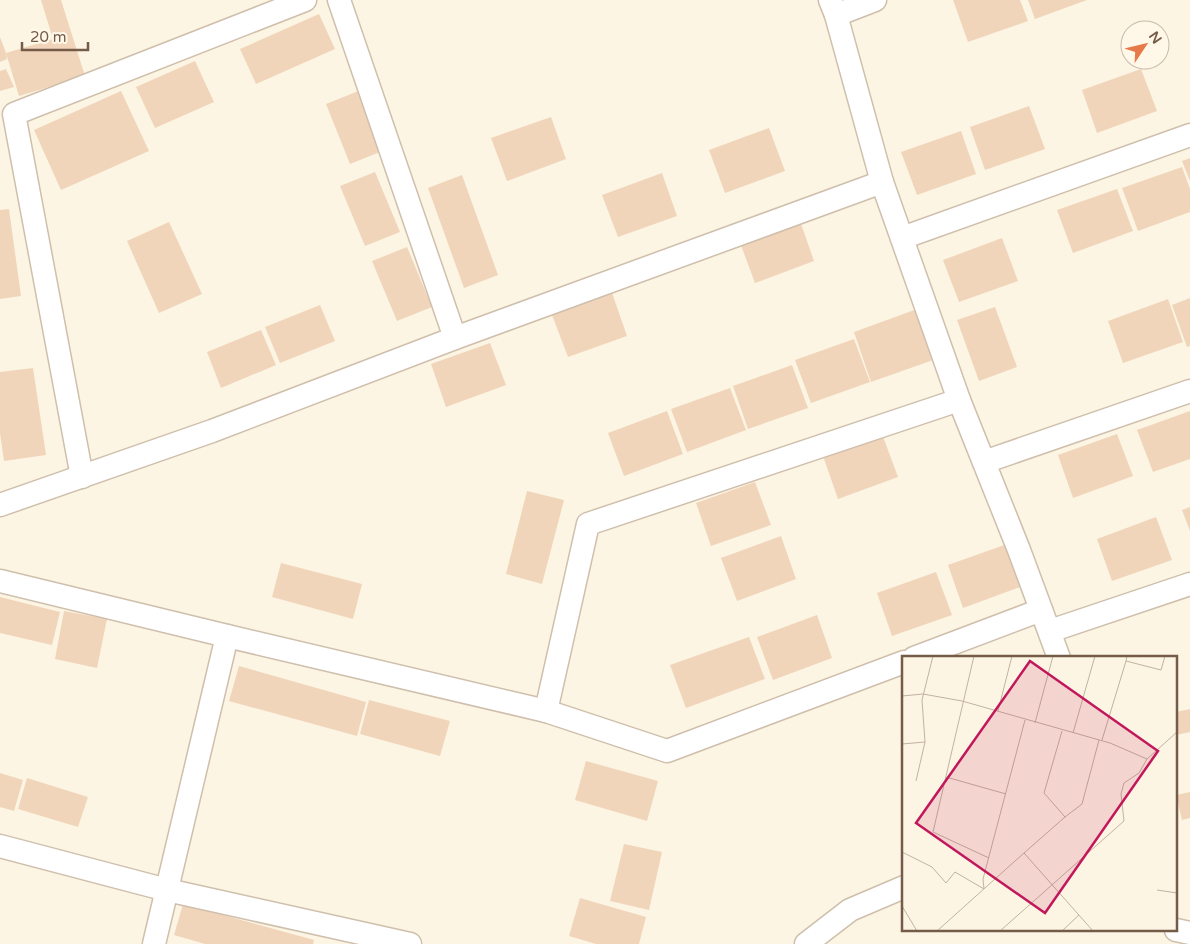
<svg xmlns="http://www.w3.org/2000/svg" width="1190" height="944" font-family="'Varela Round',sans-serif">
	<rect width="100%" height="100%" fill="#fcf5e3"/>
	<g fill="#f1d5ba">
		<polygon points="41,0 61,0 85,76 19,96 6,53 7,59 0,62 0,37 6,53 53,39"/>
		<polygon points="953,0 1020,0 1028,21 968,42"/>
		<polygon points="1028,0 1087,0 1035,19"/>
		<polygon points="319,14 335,49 256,84 240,49"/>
		<polygon points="195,61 214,102 155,128 136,87"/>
		<polygon points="6,69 14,87 0,91 0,71"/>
		<polygon points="1141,69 1157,111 1097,133 1082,90"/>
		<polygon points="361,90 385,150 350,164 326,104"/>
		<polygon points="121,91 149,151 61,190 34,130"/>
		<polygon points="1029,106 1045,149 985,170 970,127"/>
		<polygon points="551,117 566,159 507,181 491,138"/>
		<polygon points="769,128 785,171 725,193 709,150"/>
		<polygon points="961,131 976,174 917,195 901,152"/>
		<polygon points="1190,158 1190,181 1182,161"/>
		<polygon points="1182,167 1190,189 1190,212 1138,231 1122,188"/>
		<polygon points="375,172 400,232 365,246 340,186"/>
		<polygon points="662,173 677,216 618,237 602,195"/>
		<polygon points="462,175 498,275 464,288 428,188"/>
		<polygon points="1117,189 1133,231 1073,253 1057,210"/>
		<polygon points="9,209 21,296 0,299 0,210"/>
		<polygon points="799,218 814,261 755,283 739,240"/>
		<polygon points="169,222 202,294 159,313 127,241"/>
		<polygon points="1002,238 1018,281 959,302 943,260"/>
		<polygon points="407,247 432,307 397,321 372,261"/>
		<polygon points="612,293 627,336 568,357 552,315"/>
		<polygon points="1190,298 1190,346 1187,347 1172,305"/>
		<polygon points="1168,299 1183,342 1123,363 1108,321"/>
		<polygon points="320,305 335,341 280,363 265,327"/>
		<polygon points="995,307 1017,367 979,381 957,320"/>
		<polygon points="917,309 936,359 871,382 854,332"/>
		<polygon points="261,330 276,365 221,388 207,352"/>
		<polygon points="854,339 870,382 811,403 795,360"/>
		<polygon points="490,343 506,385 446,407 431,364"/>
		<polygon points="792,365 808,408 748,429 733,386"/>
		<polygon points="33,368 46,455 4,461 0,433 0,372"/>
		<polygon points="730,388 746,430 687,452 671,409"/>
		<polygon points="667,411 683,454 624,476 608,433"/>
		<polygon points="1190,411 1190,459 1153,472 1137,430"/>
		<polygon points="882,434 898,477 838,499 823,456"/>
		<polygon points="1117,434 1133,476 1073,498 1058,455"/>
		<polygon points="755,482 771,525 711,546 696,503"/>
		<polygon points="527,491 564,500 542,584 506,574"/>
		<polygon points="1190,507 1190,531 1182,510"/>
		<polygon points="1156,517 1172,560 1112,581 1097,539"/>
		<polygon points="781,536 796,579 737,601 721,558"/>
		<polygon points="1007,544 1023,586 963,608 948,565"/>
		<polygon points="281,563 362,584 353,619 272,597"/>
		<polygon points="936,572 952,615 892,636 877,593"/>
		<polygon points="0,597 60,612 52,645 0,633"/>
		<polygon points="64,611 107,619 97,668 55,659"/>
		<polygon points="817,615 832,658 773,680 757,637"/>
		<polygon points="749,637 765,679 686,708 670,665"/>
		<polygon points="239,666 366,702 357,736 229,701"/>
		<polygon points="369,700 450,721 440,756 360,734"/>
		<polygon points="1190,709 1190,732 1176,735 1176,712"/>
		<polygon points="586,761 658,781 647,821 575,800"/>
		<polygon points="0,773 23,780 14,811 0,807"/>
		<polygon points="27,778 88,797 78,827 18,809"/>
		<polygon points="1190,792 1190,818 1182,820 1176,795"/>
		<polygon points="624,844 662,852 649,910 610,901"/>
		<polygon points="580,898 646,917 639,944 596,944 569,936"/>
		<polygon points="183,904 314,940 313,944 205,944 174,935"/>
	</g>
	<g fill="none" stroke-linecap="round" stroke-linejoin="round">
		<defs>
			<g id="street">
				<polyline points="339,0 455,338"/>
				<polyline points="830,0 836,15 882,182 959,400 1019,550 1059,658"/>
				<polyline points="836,15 875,0"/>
				<polyline points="902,238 1190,135"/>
				<polyline points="984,462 1190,391"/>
				<polyline points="82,477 14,114 305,0"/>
				<polyline points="0,505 212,431 455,338 882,182"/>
				<polyline points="0,581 227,636 154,944"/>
				<polyline points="1050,631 1190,584"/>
				<polyline points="227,636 546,711 588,524 959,400"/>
				<polyline points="914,658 1041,610"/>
				<polyline points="546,711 667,751 904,662"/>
				<polyline points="0,846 167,890 410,944"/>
				<polyline points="1176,930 1190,933"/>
				<polyline points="806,944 850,910 904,887"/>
			</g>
		</defs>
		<use href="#street" stroke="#cfbfac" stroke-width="25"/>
		<use href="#street" stroke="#fff" stroke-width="22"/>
	</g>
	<g transform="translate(902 656)">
		<rect width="275" height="275" fill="#fcf5e3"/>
		<path fill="none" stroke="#c2b3a0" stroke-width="1" d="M72,0L31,176L87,202M225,0L224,5L259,14L263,0M0,40L21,38L60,45L208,87L245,103M96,55L110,0M133,67L151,0M171,77L193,0M200,84L224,5M0,88L23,86L20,44L31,0M44,121L104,138M14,125L23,86M163,161L180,148L197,84M0,196L30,211L44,227L53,216L82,233M122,197L163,161L142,137L160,75M82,233L81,223L123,64M255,234L275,237M0,250L15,275M35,275L122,197L191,275M98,275L222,165L219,138L222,127L237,117L245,103L275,76M160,275L177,259"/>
		<path fill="#c2185b" fill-opacity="0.15" stroke="#c2185b" stroke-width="2.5" d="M128,5L256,95L143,257L14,167Z"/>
		<rect width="275" height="275" fill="none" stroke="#745c49" stroke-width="2.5"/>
	</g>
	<g transform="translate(1145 45) rotate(55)"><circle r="24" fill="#fff8e9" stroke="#c7baa9"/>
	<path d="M0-4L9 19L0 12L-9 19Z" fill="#e67a48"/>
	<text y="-8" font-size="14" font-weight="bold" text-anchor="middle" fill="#745c49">N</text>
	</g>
	<path d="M22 42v8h66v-8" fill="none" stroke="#745c49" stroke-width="2.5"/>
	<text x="30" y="42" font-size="15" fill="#745c49" stroke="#fff8e9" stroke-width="4" paint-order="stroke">20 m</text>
</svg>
